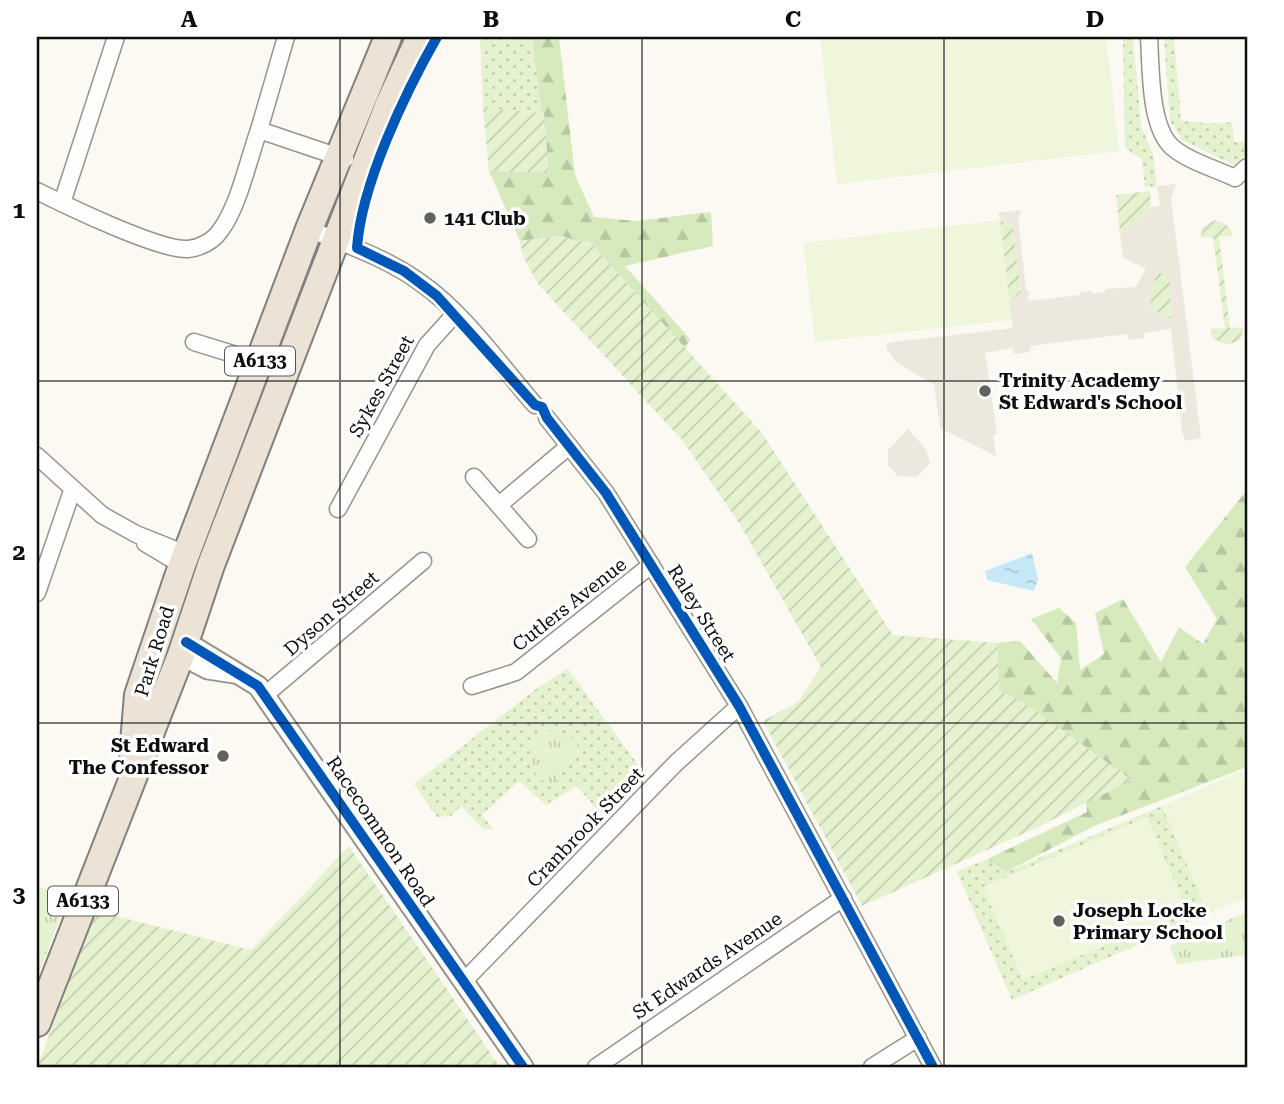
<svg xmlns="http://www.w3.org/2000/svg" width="1284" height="1104" font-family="'Roboto Serif',serif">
	<defs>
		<pattern id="grass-dots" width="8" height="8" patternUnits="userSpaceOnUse" patternTransform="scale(1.75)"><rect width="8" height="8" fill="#e5f2d0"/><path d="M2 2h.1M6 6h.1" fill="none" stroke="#c3ceb1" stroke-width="1.8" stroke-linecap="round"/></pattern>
		<pattern id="forest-firs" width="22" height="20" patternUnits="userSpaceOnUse" patternTransform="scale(1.75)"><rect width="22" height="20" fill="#d6eabe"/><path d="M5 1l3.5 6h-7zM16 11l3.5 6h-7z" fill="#b6c8a2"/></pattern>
		<pattern id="park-tufts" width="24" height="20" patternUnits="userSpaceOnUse" patternTransform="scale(1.75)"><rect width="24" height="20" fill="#e5f2d0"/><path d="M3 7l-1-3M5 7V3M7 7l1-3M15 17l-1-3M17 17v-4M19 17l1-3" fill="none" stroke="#c3ceb1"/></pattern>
		<pattern id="garden-furrows" width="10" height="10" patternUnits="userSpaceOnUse" patternTransform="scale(1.75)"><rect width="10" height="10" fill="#e5f2d0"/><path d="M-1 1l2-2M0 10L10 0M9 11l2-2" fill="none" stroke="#c3ceb1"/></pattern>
		<pattern id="water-ripples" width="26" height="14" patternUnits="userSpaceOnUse" patternTransform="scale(1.75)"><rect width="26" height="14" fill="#c6e8f8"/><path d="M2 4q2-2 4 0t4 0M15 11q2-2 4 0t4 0" fill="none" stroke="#a9c6d3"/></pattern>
	</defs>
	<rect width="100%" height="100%" fill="#fbf9f2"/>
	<g fill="url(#grass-dots)">
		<polygon points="480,37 532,37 544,113 483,108"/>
		<polygon points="1123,37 1133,37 1141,126 1153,154 1157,186 1145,187 1142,159 1125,148"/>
		<path d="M1164,37H1174L1181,121C1198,122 1215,125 1232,122L1234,142H1247V154L1234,165L1182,140L1170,121Z"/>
		<polygon points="568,669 644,773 604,818 577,786 546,805 519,781 482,815 493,829 483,829 461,806 451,816 437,817 414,784 537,688"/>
		<polygon points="1162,806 1208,914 1012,1000 957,872 987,859 1006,872"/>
	</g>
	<g fill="url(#forest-firs)">
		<polygon points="532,37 559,37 575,175 594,217 636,221 711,212 713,246 625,266 690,339 685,349 589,241 579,242 562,236 520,241 489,171 549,172"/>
		<polygon points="1247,490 1247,767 1094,826 1006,872 987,859 1087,812 1086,803 999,690 997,643 1020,641 1057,683 1061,658 1031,619 1059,608 1076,623 1080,670 1104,654 1095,613 1123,599 1161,662 1179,627 1203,644 1217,619 1185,567"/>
	</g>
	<g fill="url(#park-tufts)">
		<path d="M548,731L565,733L578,745L553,787C531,775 530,768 533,743Z"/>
		<polygon points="37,886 68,897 37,978"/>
		<polygon points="1247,912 1247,955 1177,964 1169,946"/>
	</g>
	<g fill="url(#garden-furrows)">
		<polygon points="483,108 544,113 549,173 489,171"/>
		<polygon points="1150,191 1151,210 1120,233 1116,195"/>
		<polygon points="1000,220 1013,227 1021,293 1009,302"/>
		<path d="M1215,220C1224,222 1231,226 1232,236L1219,237L1230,328L1244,327L1240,340C1228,346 1218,345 1211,334V329L1225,328L1213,237L1200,238L1203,227Z"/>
		<polygon points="562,236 579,242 589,241 762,433 893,635 997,643 999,690 1026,704 1132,780 1036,828 862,906 763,721 799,701 821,667 739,523 683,441 538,284 523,256 520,241"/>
		<polygon points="1156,271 1170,278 1171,319 1149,309"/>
		<polygon points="349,846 500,1067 37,1067 96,911 251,950"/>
	</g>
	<g fill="#eff6db">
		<polygon points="820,37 1106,37 1119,151 837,184"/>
		<polygon points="1000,220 1012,320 815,342 803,243"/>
		<polygon points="1241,771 1247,786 1247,897 1208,914 1162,806"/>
		<polygon points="1147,817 1187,911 1023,980 983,887"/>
	</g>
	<g fill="#ece8dd" fill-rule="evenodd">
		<path d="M1176,184L1171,199L1201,438L1185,441L1182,431L1171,329L1145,333L1144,338L1137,339L1129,340L1127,334L1030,346V352L1014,354L1012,348L985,353L997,434L993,435L996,456L940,428L934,385L897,363L887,350L886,343L1013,328L1009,302L1021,292L1013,227L1000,220L998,213L1020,210L1021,215L1018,216L1026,290L1029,291L1028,301L1080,295V292L1091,291L1092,294L1105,292V289L1136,287L1146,268L1123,258L1120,233L1151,210V207L1160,206L1157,186ZM1156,271L1170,278L1171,319L1149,309Z"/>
		<polygon points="908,429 925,448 930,463 917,477 898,476 888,465 888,450"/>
	</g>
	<polygon fill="url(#water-ripples)" points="1032,553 1038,579 1034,591 987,580 985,571"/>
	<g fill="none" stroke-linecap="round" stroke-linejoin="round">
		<defs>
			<g id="minor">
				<path d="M1149,37C1151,66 1149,126 1172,147C1188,161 1216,169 1235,178L1247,167"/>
				<polyline points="259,130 286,37"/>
				<path d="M37,191C65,205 160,251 188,249C200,248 213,241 220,231C239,206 248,160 259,130L345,159"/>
				<polyline points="62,203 116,37"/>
				<path d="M309,229C347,245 387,258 421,283C465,314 499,364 535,405"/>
				<polyline points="194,342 259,362"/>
				<polyline points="547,418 606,493 739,706 933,1067"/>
				<polyline points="37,456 102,515 136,534 186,554"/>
				<polyline points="474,477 528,539"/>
				<polyline points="499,505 569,446"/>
				<polyline points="338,509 427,345 455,314"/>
				<polyline points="145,543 182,565"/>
				<polyline points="37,593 72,491"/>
				<polyline points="472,686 516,672 651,565"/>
				<polyline points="265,695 423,561"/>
				<polyline points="464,981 676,763 739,706"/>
				<polyline points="596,1067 843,898"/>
				<polyline points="872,1067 918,1038"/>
			</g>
			<g id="tertiary">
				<polyline points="186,642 258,686 523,1067"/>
				<polyline points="181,655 208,669 234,673"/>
			</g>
			<g id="trunk">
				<polyline points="133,754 138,695 182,565 309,229 388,37"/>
				<polyline points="37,1023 181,655 211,565 319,284 389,104 420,37"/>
			</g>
		</defs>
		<use href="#minor" stroke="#959491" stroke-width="19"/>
		<use href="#tertiary" stroke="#959491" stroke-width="23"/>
		<use href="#trunk" stroke="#82817e" stroke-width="30"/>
		<use href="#minor" stroke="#fefefd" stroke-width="16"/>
		<use href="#tertiary" stroke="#fefefd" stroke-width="19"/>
		<use href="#trunk" stroke="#ece3d6" stroke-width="26"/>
		<defs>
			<g id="cycleway">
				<path d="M437,37C405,93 361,185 357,248L404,271L437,296L535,405L542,407L547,418L606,493L739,706L933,1067"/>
				<polyline points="186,642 258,686 523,1067"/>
			</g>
		</defs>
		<use href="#cycleway" stroke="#fff" stroke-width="15"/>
		<use href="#cycleway" stroke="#0057b8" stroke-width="10"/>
	</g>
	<path fill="none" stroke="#0e0e0e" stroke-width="2" stroke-opacity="0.55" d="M340,37V1067M642,37V1067M944,37V1067M37,381H1247M37,723H1247"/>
	<g fill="#61605e" stroke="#fff" stroke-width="2.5">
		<circle cx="430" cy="218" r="7"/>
		<circle cx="985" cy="391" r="7"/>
		<circle cx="223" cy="756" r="7"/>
		<circle cx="1059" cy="921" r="7"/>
	</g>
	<g text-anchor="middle" stroke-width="7" stroke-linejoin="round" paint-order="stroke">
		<g fill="#fff" stroke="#565656" stroke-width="2">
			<rect x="225" y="346.5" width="70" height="29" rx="5"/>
			<rect x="48" y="886.5" width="70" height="29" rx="5"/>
		</g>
		<g font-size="18" font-weight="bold" fill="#0e0e0e">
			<text x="260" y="367">A6133</text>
			<text x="83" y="907">A6133</text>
		</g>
		<g font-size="19" font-weight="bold" fill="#0e0e0e" stroke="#fff" text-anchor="start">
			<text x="444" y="225">141 Club</text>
			<text x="999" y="387">Trinity Academy<tspan x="999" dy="22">St Edward's School</tspan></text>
			<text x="209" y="752" text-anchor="end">St Edward<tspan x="209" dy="22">The Confessor</tspan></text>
			<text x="1073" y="917">Joseph Locke<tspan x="1073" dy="22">Primary School</tspan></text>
		</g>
		<g font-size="19" fill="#0e0e0e" stroke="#fff">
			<text transform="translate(381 386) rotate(-61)" y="7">Sykes Street</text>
			<text transform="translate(569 604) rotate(-38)" y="7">Cutlers Avenue</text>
			<text transform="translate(331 613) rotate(-41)" y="7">Dyson Street</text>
			<text transform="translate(702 613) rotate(58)" y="7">Raley Street</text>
			<text transform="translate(154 651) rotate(-73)" y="7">Park Road</text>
			<text transform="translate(585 827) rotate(-46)" y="7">Cranbrook Street</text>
			<text transform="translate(381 831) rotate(56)" y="7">Racecommon Road</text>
			<text transform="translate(707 965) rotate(-34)" y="7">St Edwards Avenue</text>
		</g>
	</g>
	<rect width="1284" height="1104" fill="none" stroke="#ffffff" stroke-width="77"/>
	<rect x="38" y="38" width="1208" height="1028" fill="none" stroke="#0e0e0e" stroke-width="2.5"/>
	<g font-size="23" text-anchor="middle" font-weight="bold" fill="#0e0e0e">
		<text x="189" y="27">A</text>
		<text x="491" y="27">B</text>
		<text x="793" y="27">C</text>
		<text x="1095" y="27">D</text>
		<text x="19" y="218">1</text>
		<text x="19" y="560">2</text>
		<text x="19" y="902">3</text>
	</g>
</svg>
